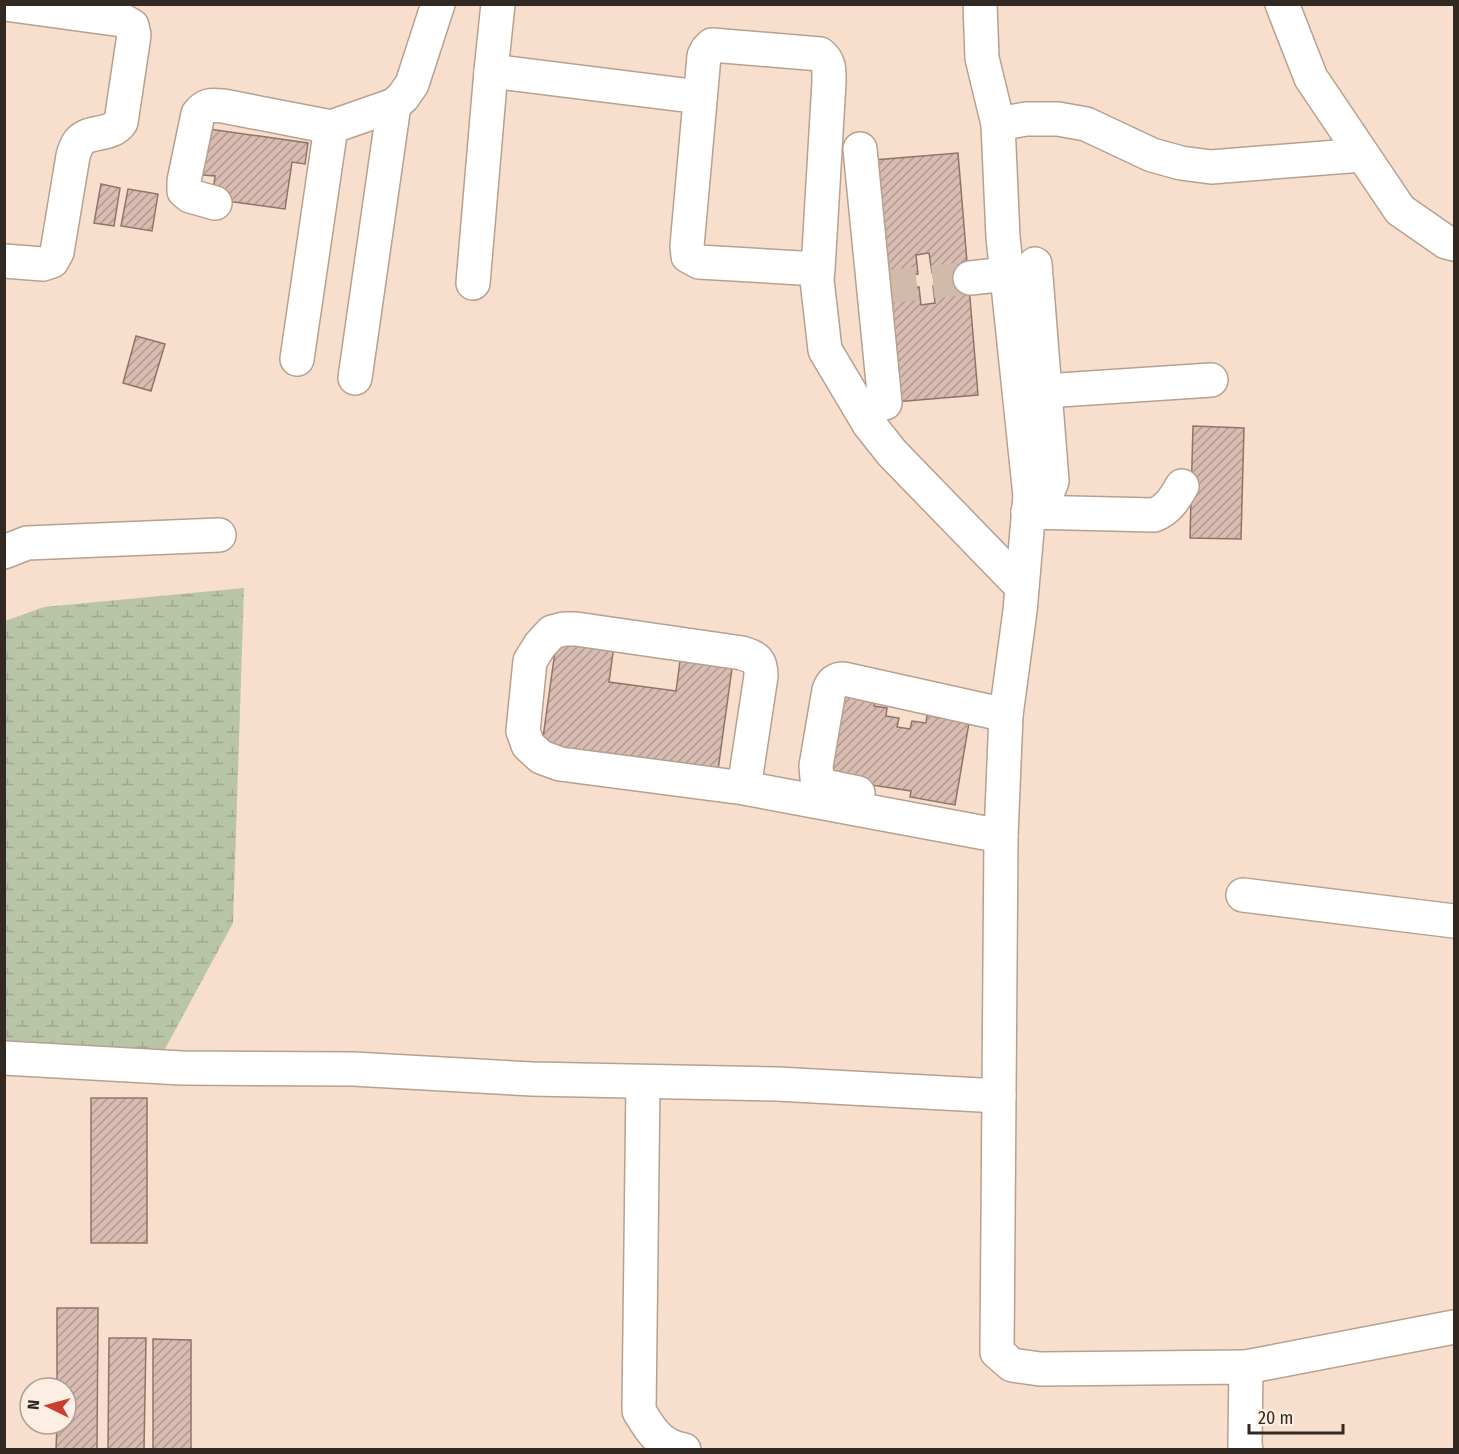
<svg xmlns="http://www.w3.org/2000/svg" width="1459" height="1454" font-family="'Fira Sans Condensed',sans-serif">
	<defs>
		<pattern id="wetland-marsh" width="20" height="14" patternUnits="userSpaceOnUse" patternTransform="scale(1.5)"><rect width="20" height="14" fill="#b9c5a7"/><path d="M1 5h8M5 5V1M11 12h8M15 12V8" fill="none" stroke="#a0a98f"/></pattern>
		<pattern id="building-hatch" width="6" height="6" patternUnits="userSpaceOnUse" patternTransform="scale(1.5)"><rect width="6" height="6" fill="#d9bcb1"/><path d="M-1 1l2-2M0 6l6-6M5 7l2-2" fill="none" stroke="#b19990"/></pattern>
	</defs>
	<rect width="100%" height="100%" fill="#f8decc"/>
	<polygon fill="url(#wetland-marsh)" points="244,588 233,923 159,1060 5,1064 5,621 44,607"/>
	<g fill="url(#building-hatch)" stroke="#8f746a" stroke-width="1.5" fill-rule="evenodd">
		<polygon points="209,129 308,143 305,164 292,162 285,209 227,201 213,192 215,176 203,175"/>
		<path d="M958,153L978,395L895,402L874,160ZM929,253L932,273L949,270L950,284L933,286L935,303L921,305L919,287L903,290L901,276L918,274L916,255Z"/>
		<polygon points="101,184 120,188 114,226 94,223"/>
		<polygon points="128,189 158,194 152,231 121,226"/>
		<polygon points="136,336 165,344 151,391 123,383"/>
		<polygon points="1193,426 1244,428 1241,539 1190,538"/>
		<polygon points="557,637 614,645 609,682 676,691 681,654 733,661 717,777 614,762 614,754 591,751 590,759 541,752"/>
		<polygon points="838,694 875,700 874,706 887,708 886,716 899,718 897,727 910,729 912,721 926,723 927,715 940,718 941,712 970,717 955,805 910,797 911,791 872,785 871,791 825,774"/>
		<rect x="91" y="1098" width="56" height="145"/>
		<polygon points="57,1308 98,1308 97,1450 56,1450 57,1424 66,1424 66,1388 57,1388"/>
		<polygon points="109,1338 146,1338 144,1450 108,1450"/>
		<polygon points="153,1339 191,1340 191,1450 153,1450"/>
	</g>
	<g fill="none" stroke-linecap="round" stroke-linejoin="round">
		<polyline stroke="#d1baaa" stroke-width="33" stroke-dasharray="33 16" stroke-linecap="butt" points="884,287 970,278"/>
		<defs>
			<g id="minor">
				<polyline points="980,4 982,58 998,124 1003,237 1030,496 1020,611 1006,715 1001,836 997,1352 1012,1365 1040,1369 1246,1367 1245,1445 1246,1450"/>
				<polyline points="1282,4 1311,78 1400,210 1446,242 1454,244"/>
				<polyline points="491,71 700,97"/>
				<polyline points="998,124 1026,119 1058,119 1086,124 1152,155 1181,163 1211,167 1362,155"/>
				<polyline points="860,149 885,403"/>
				<path d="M215,203L190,196L184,191V181L198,114C206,104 211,105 223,106L331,127L394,105L403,97L412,84L438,4"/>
				<path d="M4,261L43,264L52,261L57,252L73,156C74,152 76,146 79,142C90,129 111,137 121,122L134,35L132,26L122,20L5,4"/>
				<path d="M818,269L699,262L688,256L687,246L704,56L707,50L712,45L820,54C830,62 829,70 829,82L818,269L817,280L825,350L869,424L892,453L1022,587"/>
				<polyline points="970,278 1007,274"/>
				<polyline points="473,283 491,71 498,4"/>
				<polyline points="297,359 331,127"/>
				<polyline points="355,378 394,105"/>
				<polyline points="1045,391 1211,380"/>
				<path d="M1028,512C1040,502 1048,495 1052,481L1035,264"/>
				<path d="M1028,512L1154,515C1168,510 1175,498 1182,486"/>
				<polyline points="4,552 27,543 219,535"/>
				<path d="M744,788L761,676C761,660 757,658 742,653L576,629H564L552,632L540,645L530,661L523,731L528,745L541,757L560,764L744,788L1001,836"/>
				<path d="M858,793L824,786L817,778L816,766L829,690C832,682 835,679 844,679L1006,715"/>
				<polyline points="1243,895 1454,921"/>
				<polyline points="4,1058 182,1068 353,1069 532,1079 777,1084 999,1096"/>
				<path d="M643,1082L639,1411C651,1431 660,1446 684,1450"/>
				<polyline points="1246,1367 1454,1327"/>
			</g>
		</defs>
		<use href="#minor" stroke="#b8a08f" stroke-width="36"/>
		<use href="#minor" stroke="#fff" stroke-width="33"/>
	</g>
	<rect width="1459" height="1454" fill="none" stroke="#332923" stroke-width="12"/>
	<g transform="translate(48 1406) rotate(275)"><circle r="28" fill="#fdeee3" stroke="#ac9f96" stroke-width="1.5"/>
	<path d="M0-4.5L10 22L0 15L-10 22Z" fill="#ca3d31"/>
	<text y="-9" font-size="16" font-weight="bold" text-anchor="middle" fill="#332923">N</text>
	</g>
	<path d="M1249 1424v9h94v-9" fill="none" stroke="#332923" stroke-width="3"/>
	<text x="1258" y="1424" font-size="18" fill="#332923" stroke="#fdeee3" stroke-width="4.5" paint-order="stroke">20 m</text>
</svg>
